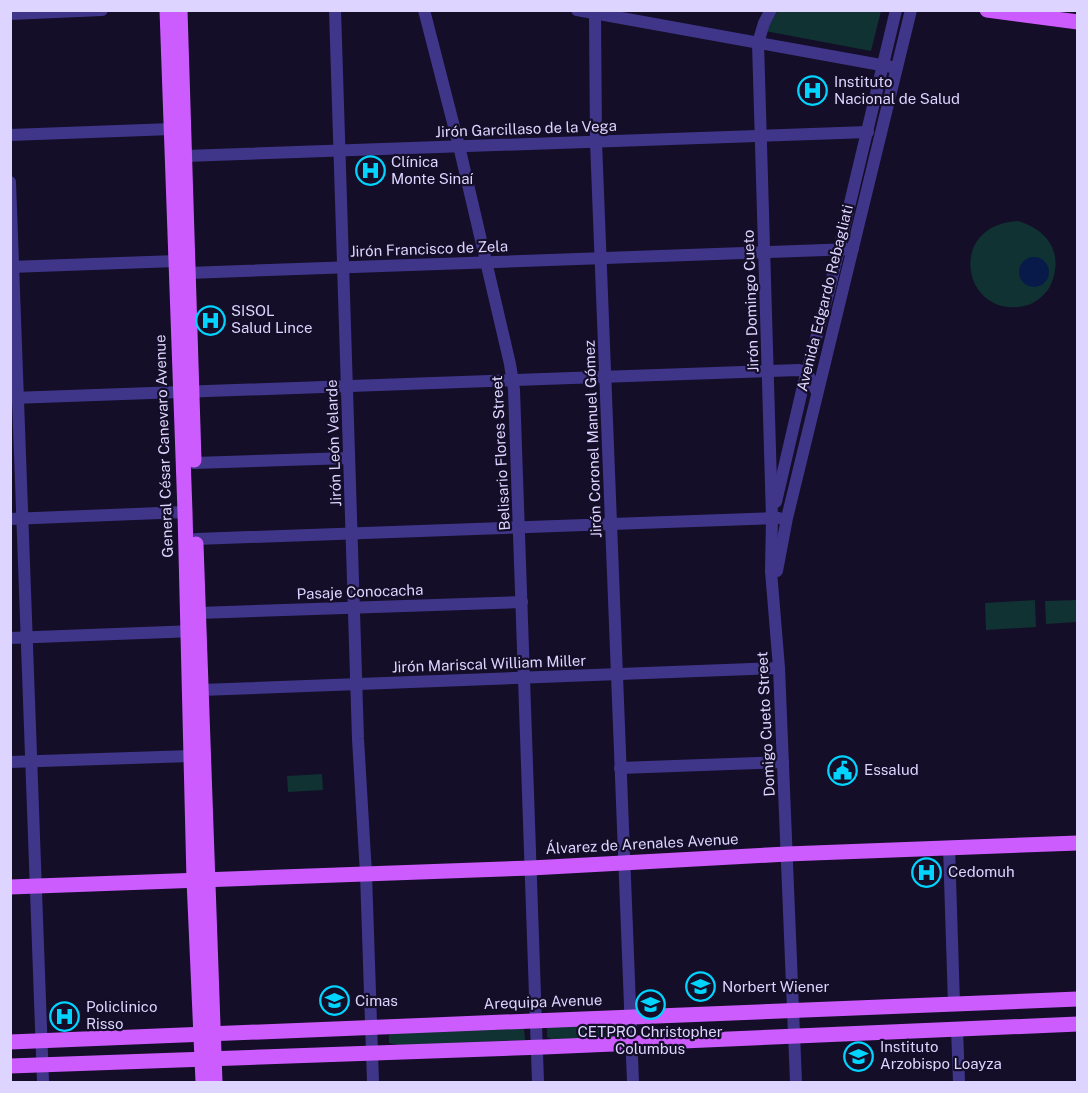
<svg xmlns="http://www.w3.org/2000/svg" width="1088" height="1093" font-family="'Public Sans',sans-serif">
	<rect width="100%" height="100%" fill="#140e28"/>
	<g fill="#103233">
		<polygon points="778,11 881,11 871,51 765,31"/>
		<path d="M1018,221C1048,230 1064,253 1051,284C1047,294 1035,304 1024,306C963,319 945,225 1018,221Z"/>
		<polygon points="1035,600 1036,627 986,630 985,603"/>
		<polygon points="1077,600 1077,622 1046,624 1045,601"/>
		<polygon points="322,774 323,790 288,792 287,776"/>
		<polygon points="616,1024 620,1026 621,1036 613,1038 551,1039 547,1037 547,1028 550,1026"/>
		<polygon points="524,1028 525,1040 400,1045 389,1043 389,1035 395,1032"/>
	</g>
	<circle fill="#071a49" cx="1034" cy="272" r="15"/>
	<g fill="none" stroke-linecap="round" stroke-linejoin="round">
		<g stroke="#3f368a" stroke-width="12">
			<polyline points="335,10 358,739 366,874 373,1082"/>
			<polyline points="424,10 459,146 510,364 514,390 538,1082"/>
			<polyline points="577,10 892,67"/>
			<polyline points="771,10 764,23 758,43 772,518 771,571 779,668 796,1082"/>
			<polyline points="10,14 102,10"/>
			<polyline points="595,14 596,142 633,1082"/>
			<polyline points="10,135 172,129"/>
			<polyline points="185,156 868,132"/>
			<polyline points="10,182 43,1082"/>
			<polyline points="10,267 176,261 188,273 853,249"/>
			<polyline points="12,398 799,370 807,373 817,392"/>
			<polyline points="194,463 349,458"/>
			<polyline points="776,502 803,386 830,287 896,10"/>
			<polyline points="10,519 185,512"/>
			<polyline points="196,539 779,518"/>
			<polyline points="777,571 787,518 911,10"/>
			<polyline points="198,613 522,602"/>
			<polyline points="10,638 195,631"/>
			<polyline points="201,690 779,668"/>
			<polyline points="10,762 191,756"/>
			<polyline points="620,768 783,762"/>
			<polyline points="949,847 954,1004"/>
			<polyline points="957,1029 959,1082"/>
		</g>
		<g stroke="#cd5cff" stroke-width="15">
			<polyline points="167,10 185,512 194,880 203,1082"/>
			<polyline points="180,10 194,460"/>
			<polyline points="987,10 1078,22"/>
			<polyline points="196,544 215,1082"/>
			<polyline points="10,887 531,868 787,854 1078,843"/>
			<polyline points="10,1042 1078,999"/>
			<polyline points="10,1066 544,1047 1078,1024"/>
		</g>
	</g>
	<defs>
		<symbol id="hospital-ring" viewBox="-11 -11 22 22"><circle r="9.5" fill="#140e28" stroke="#01d4ff" stroke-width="1.5"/><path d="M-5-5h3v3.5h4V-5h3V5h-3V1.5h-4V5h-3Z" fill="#01d4ff"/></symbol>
		<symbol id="civic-ring" viewBox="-11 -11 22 22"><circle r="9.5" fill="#140e28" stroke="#01d4ff" stroke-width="1.5"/><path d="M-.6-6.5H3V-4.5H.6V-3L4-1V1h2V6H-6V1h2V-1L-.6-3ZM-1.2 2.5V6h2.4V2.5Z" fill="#01d4ff"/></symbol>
		<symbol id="university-ring" viewBox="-11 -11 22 22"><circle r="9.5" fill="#140e28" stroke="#01d4ff" stroke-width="1.5"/><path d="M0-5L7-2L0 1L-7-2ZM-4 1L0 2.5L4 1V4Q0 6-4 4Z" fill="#01d4ff"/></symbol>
	</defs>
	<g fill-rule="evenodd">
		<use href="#hospital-ring" x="796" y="74" width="33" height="33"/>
		<use href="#hospital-ring" x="354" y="154" width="33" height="33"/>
		<use href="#hospital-ring" x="194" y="304" width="33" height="33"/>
		<use href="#civic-ring" x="826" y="754" width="33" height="33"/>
		<use href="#hospital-ring" x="910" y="856" width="33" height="33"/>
		<use href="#university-ring" x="684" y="970" width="33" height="33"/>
		<use href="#university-ring" x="318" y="984" width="33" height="33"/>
		<use href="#university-ring" x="634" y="988" width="33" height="33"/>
		<use href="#hospital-ring" x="48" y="1000" width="33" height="33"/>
		<use href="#university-ring" x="842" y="1040" width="33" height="33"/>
	</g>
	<g text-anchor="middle" stroke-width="4.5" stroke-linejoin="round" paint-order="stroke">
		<g font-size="15" fill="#ddd5ff" stroke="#140e28" text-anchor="start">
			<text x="834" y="87">Instituto<tspan x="834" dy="17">Nacional de Salud</tspan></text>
			<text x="391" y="167">Clínica<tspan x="391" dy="17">Monte Sinaí</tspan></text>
			<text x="231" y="316">SISOL<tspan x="231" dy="17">Salud Lince</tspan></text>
			<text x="864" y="775">Essalud</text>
			<text x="948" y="877">Cedomuh</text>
			<text x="722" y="992">Norbert Wiener</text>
			<text x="355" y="1006">Cimas</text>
			<text x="86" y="1012">Policlinico<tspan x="86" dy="17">Risso</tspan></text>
			<text x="650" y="1037" text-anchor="middle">CETPRO Christopher<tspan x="650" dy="17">Columbus</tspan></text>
			<text x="880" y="1052">Instituto<tspan x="880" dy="17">Arzobispo Loayza</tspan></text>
		</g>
		<g font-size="15" fill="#ddd5ff" stroke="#140e28">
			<text transform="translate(526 129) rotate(-2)" y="5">Jirón Garcillaso de la Vega</text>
			<text transform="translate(429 249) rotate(-2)" y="5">Jirón Francisco de Zela</text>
			<text transform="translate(825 298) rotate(-76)" y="5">Avenida Edgardo Rebagliati</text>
			<text transform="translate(751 301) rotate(-92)" y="5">Jirón Domingo Cueto</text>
			<text transform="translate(593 439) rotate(-92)" y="5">Jirón Coronel Manuel Gómez</text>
			<text transform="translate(334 443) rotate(-92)" y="5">Jirón León Velarde</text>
			<text transform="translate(164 446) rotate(-92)" y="5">General César Canevaro Avenue</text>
			<text transform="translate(501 453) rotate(-93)" y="5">Belisario Flores Street</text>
			<text transform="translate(360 592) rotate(-2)" y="5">Pasaje Conocacha</text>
			<text transform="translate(489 664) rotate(-2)" y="5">Jirón Mariscal William Miller</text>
			<text transform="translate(766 724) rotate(-93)" y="5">Domigo Cueto Street</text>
			<text transform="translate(642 844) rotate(-3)" y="5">Álvarez de Arenales Avenue</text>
			<text transform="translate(543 1002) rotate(-2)" y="5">Arequipa Avenue</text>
		</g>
	</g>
	<rect width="1088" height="1093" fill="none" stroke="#ddd5ff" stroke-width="24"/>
</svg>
